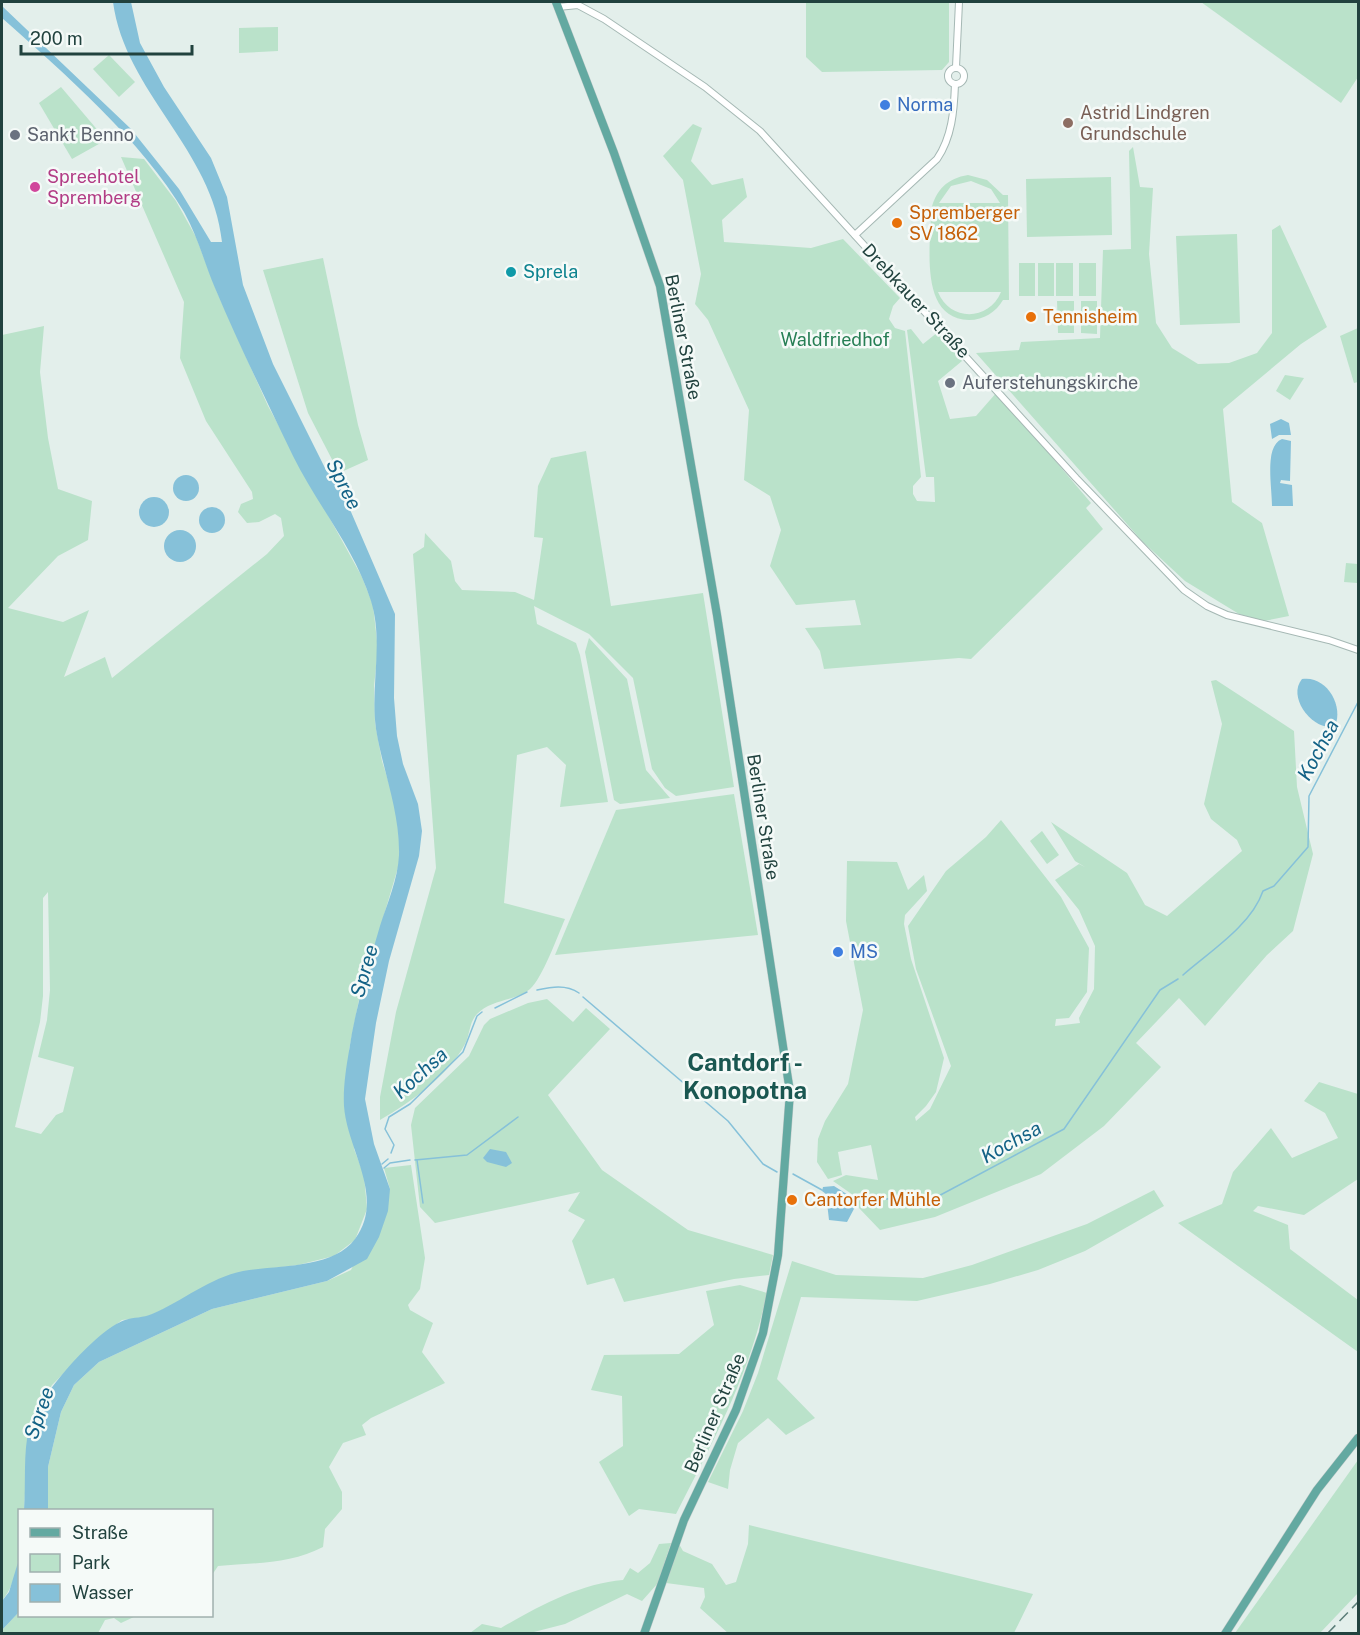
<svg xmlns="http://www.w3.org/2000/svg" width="1360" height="1635" font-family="'Public Sans',sans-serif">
	<rect width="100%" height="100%" fill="#e3efeb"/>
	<g fill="#bae2ca" fill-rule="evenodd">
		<polygon points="806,2 949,2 949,62 942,70 822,72 806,57"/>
		<polygon points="1201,2 1358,2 1358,77 1341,103"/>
		<polygon points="278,27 278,51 239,53 239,28"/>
		<polygon points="109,55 135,82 119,97 93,69"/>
		<polygon points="61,87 106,140 72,159 39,103"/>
		<polygon points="693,124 702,128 691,161 712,185 743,178 747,197 722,220 724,242 811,248 843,239 900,298 893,306 889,319 895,328 905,331 921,477 913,486 913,494 917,501 935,502 934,477 926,477 907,330 911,329 923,344 938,332 962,361 938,381 950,419 976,416 997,392 1091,503 1086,508 1103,529 971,659 959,658 824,669 820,651 805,628 861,625 855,600 796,605 770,566 781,530 770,496 744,480 749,410 708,320 695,304 701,274 683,180 663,156"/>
		<polygon points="1133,147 1140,187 1153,188 1149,254 1156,323 1172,348 1198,364 1229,363 1257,353 1272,333 1272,230 1280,225 1327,327 1301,344 1223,409 1232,502 1262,523 1289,616 1264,621 1239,614 1185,581 1142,541 976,353 1019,350 1021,342 1100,338 1103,250 1131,249 1129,151"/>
		<path d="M121,157L144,159L176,201L196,237L217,292L268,406L362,577L373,605L378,650L374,686L375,723L382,761L396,806L399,839V864L359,1000L349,1050L354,1149L364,1175L367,1209L355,1240L334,1256L298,1265L242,1272L147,1317L122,1320L100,1337L52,1385L29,1426L24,1510H20C19,1543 23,1574 2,1601V335L44,326L40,372L48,438L58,489L92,501L88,540L58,556L8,608L63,622L89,610L64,677L105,657L112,678L267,554L284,536L281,518L275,514L259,522L247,523L238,512L241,504L253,499L252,492L206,421L180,358L184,302ZM48,892L50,990L47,1020L38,1057L74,1067L63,1112L56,1115L41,1134L15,1127L40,1022L43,996V898Z"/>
		<path d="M968,175L987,180L1003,195H1008L1009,300H1003C996,312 984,320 969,320C918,319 931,244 931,211C935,190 948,178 968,175ZM971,181L991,189L1000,203H939L951,186ZM938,292H1001C989,321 950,322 938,292Z"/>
		<polygon points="1111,177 1112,235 1027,237 1026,179"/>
		<polygon points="1237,234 1240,323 1180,325 1176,236"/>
		<polygon points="323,258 358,425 368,460 339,473 308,413 263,270"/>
		<rect x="1019" y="263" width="16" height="33"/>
		<rect x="1038" y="263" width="16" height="33"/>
		<rect x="1056" y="263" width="17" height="33"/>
		<rect x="1079" y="263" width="17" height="33"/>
		<polygon points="1057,301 1074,301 1074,333 1058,333"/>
		<polygon points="1081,301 1097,301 1097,334 1081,333"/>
		<polygon points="1358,328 1358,382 1354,383 1340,336"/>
		<polygon points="1285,375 1304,378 1290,400 1276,391"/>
		<path d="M586,451L611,606L703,593L734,787L676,796L665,788L652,769L633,678L589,634L534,606L537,624L576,643L580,655L608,802L560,807L566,765L547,747L517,755L504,903L565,919C558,935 542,979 530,989C516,1001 491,999 477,1014C469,1022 470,1035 465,1044C448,1076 411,1102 380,1120V1097L396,1012L436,868L413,554L424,547L425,533L451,561L455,581L462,590L515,592L534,600L543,538L534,537L538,486L551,458Z"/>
		<polygon points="1346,563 1358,564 1357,583 1344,582"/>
		<polygon points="589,638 627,679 646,770 670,798 620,804 614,800 585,652"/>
		<polygon points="1216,680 1294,731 1297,787 1313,854 1293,931 1267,955 1205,1026 1179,998 1136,1043 1161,1067 1104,1126 1041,1174 935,1217 880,1230 859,1208 853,1195 833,1181 846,1175 878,1180 871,1145 838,1152 842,1175 828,1179 817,1162 818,1139 825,1121 848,1084 863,1010 846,921 847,861 897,862 908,890 924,875 927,891 905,915 904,924 911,959 944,1058 936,1092 926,1106 915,1117 916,1121 930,1109 951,1066 916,969 908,926 946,871 986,837 1001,820 1061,897 1089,948 1087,992 1069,1018 1056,1019 1055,1026 1080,1023 1079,1018 1094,989 1095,946 1079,910 1055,880 1079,864 1085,867 1075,861 1051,822 1127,873 1145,905 1167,916 1242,851 1237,840 1211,819 1204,804 1222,724 1211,681"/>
		<polygon points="734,794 758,935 555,955 616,810"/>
		<polygon points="1042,831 1059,855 1047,864 1030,841"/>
		<polygon points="547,999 573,1022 586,1008 610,1029 548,1095 602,1170 688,1230 773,1255 769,1275 734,1279 624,1302 614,1278 587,1285 572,1241 585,1220 568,1211 580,1192 435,1223 420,1207 411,1125 415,1108 469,1056 484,1025 490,1019 528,1003"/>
		<polygon points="1319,1082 1358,1094 1358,1179 1304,1215 1258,1206 1253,1211 1288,1225 1290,1249 1358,1300 1358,1352 1178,1223 1222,1204 1233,1172 1271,1128 1292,1158 1338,1138 1325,1113 1304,1101"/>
		<path d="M411,1165L425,1258L420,1289L408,1305L410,1310L433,1323L422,1352L445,1383L371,1418L362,1425L366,1435L343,1443L329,1467L342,1492V1509L325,1529L323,1547C291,1564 253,1563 218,1566L212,1575V1510H48V1467L61,1412L74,1385L99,1362L212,1309L327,1281L351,1270L390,1189L384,1168Z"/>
		<polygon points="1154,1190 1164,1206 1085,1251 1038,1270 990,1284 917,1301 801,1297 777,1379 815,1418 786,1435 768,1418 738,1443 730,1470 728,1489 708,1482 743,1411 758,1373 792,1261 836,1275 923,1278 972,1265 1087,1224"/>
		<path d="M740,1285L767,1293C749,1377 714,1439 676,1514L639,1509L629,1516L599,1462L623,1446L622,1396L591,1390L604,1355L679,1354L714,1325L706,1291Z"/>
		<polygon points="1358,1460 1358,1593 1320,1633 1235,1633"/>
		<polygon points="749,1525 1033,1594 1014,1633 729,1634 700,1608 705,1597 704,1588 666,1583 679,1544 683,1551 712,1564 726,1585 736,1582 748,1544"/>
		<path d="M671,1543L658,1583L642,1601L627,1594L565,1624L530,1633H470L482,1624L501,1628C537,1607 581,1583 623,1580L630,1568L638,1573L650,1563L659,1544Z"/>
		<polygon points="19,1612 20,1616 136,1616 121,1623 114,1618 105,1620 98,1633 2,1634 2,1630"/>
	</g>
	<g fill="#86c1d9">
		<path d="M113,2H131L140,43L164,87L211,158L227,197L243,285L273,364L326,470L342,491L395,614L394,698L397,736L403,764L418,804L422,831L419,856L389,961L376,1023L365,1099L374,1144L390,1189L388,1211L379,1237L367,1259L327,1281L212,1309L99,1362L74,1385L61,1412L48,1467V1510H24C26,1484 23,1453 29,1428C36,1399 97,1329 125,1320C134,1317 143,1318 152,1314C183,1301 209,1278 243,1271C276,1265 333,1269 355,1239C386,1197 347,1150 344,1106C343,1089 346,1068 349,1051C355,1009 368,967 380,926C387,904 398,879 399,855C400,811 383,772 376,729C370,686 384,643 371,601C354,547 317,505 293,456C266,400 239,345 215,288C204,262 198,237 184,212C143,142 63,72 2,18V6L131,129L179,189L211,242H222C213,150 125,92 113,2Z"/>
		<polygon points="1281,419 1289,423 1291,435 1279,435 1272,439 1270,424"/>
		<path d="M1282,439L1291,441L1290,481L1281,480L1280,483L1292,485L1293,506H1272C1272,486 1264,446 1282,439Z"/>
		<circle cx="186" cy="488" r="13"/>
		<circle cx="154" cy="512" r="15"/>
		<circle cx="212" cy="520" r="13"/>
		<circle cx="180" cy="546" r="16"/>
		<path d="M1302,679C1326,675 1344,705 1335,726C1315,733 1286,698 1302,679Z"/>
		<polygon points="490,1149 506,1152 512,1163 506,1167 487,1162 483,1158"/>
		<polygon points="834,1186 853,1198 855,1207 847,1222 829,1220 826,1194 822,1191 823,1187"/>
		<polygon points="19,1559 19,1612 2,1630 2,1601 9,1592"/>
	</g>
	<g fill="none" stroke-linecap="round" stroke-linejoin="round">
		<g stroke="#86c1d9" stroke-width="1.5">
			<path d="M1183,975C1209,952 1251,926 1263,891L1274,886L1308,847L1309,796L1358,702"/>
			<path d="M537,990C551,987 566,984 579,993"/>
			<polyline points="583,997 728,1121 763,1164 777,1172"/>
			<polyline points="495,1008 527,992"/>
			<polyline points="391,1153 394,1145 385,1129 389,1117 410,1104 463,1052 477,1016 482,1012"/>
			<polyline points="415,1160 467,1155 518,1117"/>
			<polyline points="417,1160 423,1203"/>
			<polyline points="382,1164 388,1159"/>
			<polyline points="384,1168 390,1163 410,1160"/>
			<polyline points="793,1174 822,1190"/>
			<polyline points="852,1198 931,1200 1064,1129 1160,990 1178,979"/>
		</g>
		<defs>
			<g id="minor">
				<polyline points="558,7 578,5 604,19 705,87 760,131 1076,478 1184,590 1207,606 1227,615 1329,640 1358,650"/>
				<polyline points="956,67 959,2"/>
				<circle cx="956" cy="76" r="8"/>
				<path d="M855,235L937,159C952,137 954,111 955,84"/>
			</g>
			<g id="major">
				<polyline points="556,2 614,153 660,286 717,615 790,1092 778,1255 763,1333 736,1410 684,1520 644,1634"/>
				<polyline points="1225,1634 1317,1490 1358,1438"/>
			</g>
		</defs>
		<use href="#minor" stroke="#a5b8b4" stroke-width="8"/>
		<use href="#major" stroke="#c1cac9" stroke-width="9"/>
		<use href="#minor" stroke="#fff" stroke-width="6"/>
		<use href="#major" stroke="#63a9a1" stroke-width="8"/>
		<polyline stroke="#5b7e79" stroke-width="1.5" stroke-dasharray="12 6" stroke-linecap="butt" points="1327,1634 1358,1602"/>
	</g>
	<g fill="#3f7fe0" stroke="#f5faf8" stroke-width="2">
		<circle cx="885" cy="105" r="6"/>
		<circle cx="838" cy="952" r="6"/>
	</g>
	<circle fill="#8d6e63" stroke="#f5faf8" stroke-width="2" cx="1068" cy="123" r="6"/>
	<g fill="#6b7280" stroke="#f5faf8" stroke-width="2">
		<circle cx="15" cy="135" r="6"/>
		<circle cx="950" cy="383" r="6"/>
	</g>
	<circle fill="#d1479c" stroke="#f5faf8" stroke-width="2" cx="35" cy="187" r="6"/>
	<g fill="#e8710a" stroke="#f5faf8" stroke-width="2">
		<circle cx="897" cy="223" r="6"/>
		<circle cx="1031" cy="317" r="6"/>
		<circle cx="792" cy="1200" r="6"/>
	</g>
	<circle fill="#0f9aa8" stroke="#f5faf8" stroke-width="2" cx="511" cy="272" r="6"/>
	<g text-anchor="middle" stroke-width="5" stroke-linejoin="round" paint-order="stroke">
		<g font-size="18" fill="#366cbe" stroke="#f5faf8" text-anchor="start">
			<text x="897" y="111">Norma</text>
			<text x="850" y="958">MS</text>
		</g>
		<g font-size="18" fill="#785e54" stroke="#f5faf8" text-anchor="start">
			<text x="1080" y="119">Astrid Lindgren<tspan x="1080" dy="21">Grundschule</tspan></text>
		</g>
		<g font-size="18" fill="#5b616d" stroke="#f5faf8" text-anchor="start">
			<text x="27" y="141">Sankt Benno</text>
			<text x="962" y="389">Auferstehungskirche</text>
		</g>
		<g font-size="18" fill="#b23c85" stroke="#f5faf8" text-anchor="start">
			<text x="47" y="183">Spreehotel<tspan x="47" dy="21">Spremberg</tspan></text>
		</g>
		<g font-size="18" fill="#c56008" stroke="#f5faf8" text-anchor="start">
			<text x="909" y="219">Spremberger<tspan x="909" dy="21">SV 1862</tspan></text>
			<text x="1043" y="323">Tennisheim</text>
			<text x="804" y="1206">Cantorfer Mühle</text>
		</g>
		<g font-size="18" fill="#0d838f" stroke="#f5faf8" text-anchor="start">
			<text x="523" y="278">Sprela</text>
		</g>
		<g font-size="18" fill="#21423e" stroke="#f5faf8">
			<text transform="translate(916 301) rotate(47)" y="6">Drebkauer Straße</text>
			<text transform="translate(683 337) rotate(79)" y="6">Berliner Straße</text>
			<text transform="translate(763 817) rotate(81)" y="6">Berliner Straße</text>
			<text transform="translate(715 1413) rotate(-67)" y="6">Berliner Straße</text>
		</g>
		<g font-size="18" fill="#267e54" stroke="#f5faf8">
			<text x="835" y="346">Waldfriedhof</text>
		</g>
		<g font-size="20" font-style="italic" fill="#136286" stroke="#f5faf8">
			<text transform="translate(344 484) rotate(63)" y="7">Spree</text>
			<text transform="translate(1318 750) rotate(-62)" y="7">Kochsa</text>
			<text transform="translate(364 971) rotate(-74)" y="7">Spree</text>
			<text transform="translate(420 1073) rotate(-42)" y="7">Kochsa</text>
			<text transform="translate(1011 1142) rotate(-29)" y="7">Kochsa</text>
			<text transform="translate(39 1413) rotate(-71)" y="7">Spree</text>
		</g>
		<g font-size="24" font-weight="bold" fill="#1a5751" stroke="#f5faf8">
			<text x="745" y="1071">Cantdorf -<tspan x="745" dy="28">Konopotna</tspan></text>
		</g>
	</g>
	<rect width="1360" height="1635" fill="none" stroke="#21423e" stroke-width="6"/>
	<rect x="18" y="1509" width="195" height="108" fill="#f5faf8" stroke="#a0b0ae" stroke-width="1.5"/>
	<rect x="30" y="1528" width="30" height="9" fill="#63a9a1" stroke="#a0b0ae" stroke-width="1.5"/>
	<text x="72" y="1539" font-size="18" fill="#21423e">Straße</text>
	<rect x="30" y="1554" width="30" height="18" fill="#bae2ca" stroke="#a0b0ae" stroke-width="1.5"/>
	<text x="72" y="1569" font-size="18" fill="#21423e">Park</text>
	<rect x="30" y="1584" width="30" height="18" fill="#86c1d9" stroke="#a0b0ae" stroke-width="1.5"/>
	<text x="72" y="1599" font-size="18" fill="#21423e">Wasser</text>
	<path d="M21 45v9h171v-9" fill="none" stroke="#21423e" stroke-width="3"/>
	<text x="30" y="45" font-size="18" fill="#21423e" stroke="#f5faf8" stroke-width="4.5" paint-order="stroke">200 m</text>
</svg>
